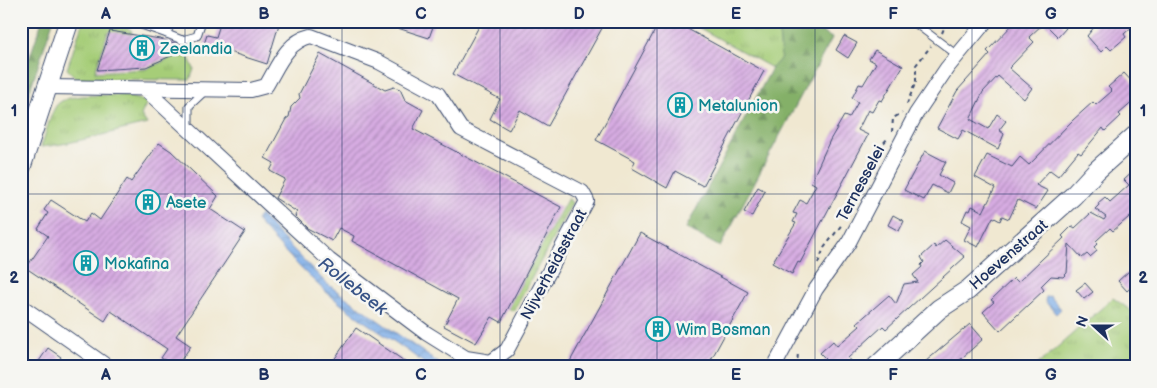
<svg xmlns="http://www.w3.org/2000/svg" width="1157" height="388" font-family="'Balsamiq Sans',sans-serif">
	<defs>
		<pattern id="grass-tufts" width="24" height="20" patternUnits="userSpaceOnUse" patternTransform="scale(1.25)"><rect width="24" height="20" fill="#a6cd78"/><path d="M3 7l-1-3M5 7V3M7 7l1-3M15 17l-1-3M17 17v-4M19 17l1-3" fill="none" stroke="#8eb06a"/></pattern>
		<pattern id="forest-firs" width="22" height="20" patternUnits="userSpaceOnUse" patternTransform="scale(1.25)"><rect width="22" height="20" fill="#84b068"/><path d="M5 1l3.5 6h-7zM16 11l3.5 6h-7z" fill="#6b9059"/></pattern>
		<pattern id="water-waves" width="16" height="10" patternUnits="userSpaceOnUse" patternTransform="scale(1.25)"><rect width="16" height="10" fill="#7bace7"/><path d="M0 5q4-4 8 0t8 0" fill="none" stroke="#648cbe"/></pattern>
		<pattern id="building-hatch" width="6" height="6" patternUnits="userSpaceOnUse" patternTransform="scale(1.25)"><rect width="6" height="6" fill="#d7ace2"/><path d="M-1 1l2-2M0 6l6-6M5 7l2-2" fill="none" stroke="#ae8cba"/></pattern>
	</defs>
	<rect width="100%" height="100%" fill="#f6f6f2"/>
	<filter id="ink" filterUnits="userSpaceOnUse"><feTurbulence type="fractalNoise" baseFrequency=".02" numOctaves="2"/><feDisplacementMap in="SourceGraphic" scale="10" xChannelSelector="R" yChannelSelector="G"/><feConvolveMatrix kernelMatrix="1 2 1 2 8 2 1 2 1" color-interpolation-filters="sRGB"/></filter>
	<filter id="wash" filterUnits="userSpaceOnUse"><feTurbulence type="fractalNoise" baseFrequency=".0096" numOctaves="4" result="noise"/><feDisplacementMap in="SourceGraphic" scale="20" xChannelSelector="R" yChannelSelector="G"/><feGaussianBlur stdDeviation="1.12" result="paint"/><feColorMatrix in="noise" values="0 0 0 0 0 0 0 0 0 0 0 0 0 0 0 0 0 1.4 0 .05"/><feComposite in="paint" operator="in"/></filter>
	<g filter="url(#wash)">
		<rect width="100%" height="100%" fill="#f0e8d1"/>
		<g fill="url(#grass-tufts)" stroke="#607e6b">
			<path d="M83,21C100,21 119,19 132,31L131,35L108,32L95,72L146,69L186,51L194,69L190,80L77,79L67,69Z"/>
			<path d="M687,21H772C782,31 779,45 782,58L772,68Z"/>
			<path d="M124,95L147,102L141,115L147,124C114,131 74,144 41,147C46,134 49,117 56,106C65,92 108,96 124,95Z"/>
			<polygon points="568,198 572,203 514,311 508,308"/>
			<polygon points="1113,298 1136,314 1136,367 1035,367"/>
		</g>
		<g fill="url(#forest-firs)" stroke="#507063">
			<polygon points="42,21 53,21 21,117 21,83"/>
			<path d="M772,21H802L832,38L720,247L686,228L772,68L781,58C779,45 782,31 772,21Z"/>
		</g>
		<g fill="url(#water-waves)" stroke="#4b6ea2">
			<path d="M260,215L327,284L444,367H429C402,345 370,327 342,305C310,280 283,250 256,220Z"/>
			<polygon points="1050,296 1061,309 1056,314 1045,301 1046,297"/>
		</g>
		<g id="blocks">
			<g fill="url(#building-hatch)">
				<polygon points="221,21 280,21 267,64 204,44 207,35 216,37"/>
				<polygon points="382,21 435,21 429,38 382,23"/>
				<polygon points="482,21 606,21 548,126 520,110 509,130 490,119 500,99 453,74"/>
				<polygon points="660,21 673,21 764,71 703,186 675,171 667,188 632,168 635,161 596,140"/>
				<polygon points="1016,21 1059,21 1066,28 1058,37 1044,23 1029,37 1034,42 1009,68 1032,88 1024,99 998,76 983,92 970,119 988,129 997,114 1006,121 999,130 1004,134 998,149 963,130 958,139 937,128 957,91 990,54 987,51"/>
				<polygon points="1090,21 1136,21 1136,23 1124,34 1126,37 1111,50 1107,46 1101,52 1087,36 1095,26"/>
				<polygon points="110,31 160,39 177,44 182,51 146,67 97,70"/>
				<polygon points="844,36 857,43 848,58 836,50"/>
				<polygon points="875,50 903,66 882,101 879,100 872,112 868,110 858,130 868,135 800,263 798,262 792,274 772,263 796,223 793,222 797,214 793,213 800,200 806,203 816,185 811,182 830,140 844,116 849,118 858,102 852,98 859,84 863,85 876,63 869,59"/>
				<polygon points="320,54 385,90 394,87 400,89 405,100 423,110 413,129 561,207 501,322 492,317 476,343 444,326 458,299 352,241 354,236 339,228 332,241 307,228 295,216 297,212 275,198 285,179 270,171 274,163 265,158 286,119 289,117 291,107 300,98 299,94"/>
				<polygon points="1124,73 1136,86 1136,99 1119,114 1121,116 1105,131 1103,128 1081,154 1078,152 1058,176 1050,170 1036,185 1048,191 1036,209 1018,200 1009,219 1002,216 1000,221 993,217 978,247 964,240 971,226 962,221 967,210 970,211 972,206 983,212 995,188 975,177 987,155 1012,167 1020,157 1029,165 1073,120 1093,102 1096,105 1112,91 1108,87"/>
				<polygon points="159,143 171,151 218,196 210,209 245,232 176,336 191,346 176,367 161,358 167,349 111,311 105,321 26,268 48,236 38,229 48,213 44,210 51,200 85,222 91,213 100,220 127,179 131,182"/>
				<polygon points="925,151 946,162 939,175 953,183 948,193 932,185 924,200 904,190"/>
				<polygon points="1136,169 1136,211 1113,231 1110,228 1096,241 1098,243 1094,247 1097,251 1090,257 1087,254 1082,258 1069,244 1067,273 1063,277 1051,276 1041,286 1044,290 1000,331 983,312 994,302 991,300 1014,278 1018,282 1064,238 1062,236 1072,226 1075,228 1091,213 1104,220 1106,217 1095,209 1099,205 1098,203 1105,197 1110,202 1129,185 1124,180"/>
				<polygon points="758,187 765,191 752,216 744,212"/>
				<polygon points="893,215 904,221 899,231 888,225"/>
				<polygon points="640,233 748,292 707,367 567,367"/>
				<polygon points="945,240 965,257 886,329 883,326 848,358 850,361 843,367 818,367 826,359 820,353 833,341 837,346 860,326 857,323 889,295 896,304 904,284 918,282 913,275 922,267 921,265 924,262 921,257 934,245 936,248"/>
				<polygon points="1129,271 1136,278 1136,283 1127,291 1118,281"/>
				<polygon points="1085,283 1093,292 1084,299 1076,290"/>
				<polygon points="970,324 983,339 952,367 919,367"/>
				<polygon points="356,328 413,367 329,367"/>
				<polygon points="48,348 61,357 55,367 35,367"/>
			</g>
		</g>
	</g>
	<g filter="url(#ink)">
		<use href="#blocks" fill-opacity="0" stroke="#3b4b6f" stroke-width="1"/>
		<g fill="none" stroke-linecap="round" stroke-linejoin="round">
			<defs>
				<g id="lane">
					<polyline points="130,21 167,34 171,21"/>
					<polyline points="912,21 957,55"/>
					<polyline points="167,34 182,40 197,36 202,21"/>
					<polyline points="189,128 189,106 205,91"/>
				</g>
				<g id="street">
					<path d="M48,87L251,90L266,86C278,66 286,42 311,36L379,62L438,94L461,129L582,192L587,201L507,350L491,362L466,358L426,333L329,260L145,89"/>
					<polyline points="21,306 108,367"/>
					<polyline points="774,367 816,289 848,244 916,114 947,68 986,21"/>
				</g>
				<g id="secondary">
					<polyline points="21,167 69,21"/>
					<polyline points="876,367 939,309 968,290 1073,196 1096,171 1136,135"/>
				</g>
			</defs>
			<use href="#lane" stroke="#3b4b6f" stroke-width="9"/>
			<use href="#street" stroke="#3b4b6f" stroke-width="16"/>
			<use href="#secondary" stroke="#3b4b6f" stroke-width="21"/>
			<g stroke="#3b4b6f" stroke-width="2" stroke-dasharray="4 4" stroke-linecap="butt">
				<polyline points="942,33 947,21"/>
				<polyline points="907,104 916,81 916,65 931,46"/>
				<polyline points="892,132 893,118 902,113"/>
				<polyline points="859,192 873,155 888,138"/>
				<polyline points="818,263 824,248 843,223"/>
				<polyline points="797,367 798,352"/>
			</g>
			<use href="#lane" stroke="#fff" stroke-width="7"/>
			<use href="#street" stroke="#fff" stroke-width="14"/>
			<use href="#secondary" stroke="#fff" stroke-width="19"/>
		</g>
	</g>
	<path fill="none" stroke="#1b2f5e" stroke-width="1" stroke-opacity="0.55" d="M185,21V367M342,21V367M500,21V367M657,21V367M815,21V367M972,21V367M21,194H1136"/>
	<defs>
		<symbol id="building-ring" viewBox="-11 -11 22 22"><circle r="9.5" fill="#f6f6f2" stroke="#0f9aa8" stroke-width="1.5"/><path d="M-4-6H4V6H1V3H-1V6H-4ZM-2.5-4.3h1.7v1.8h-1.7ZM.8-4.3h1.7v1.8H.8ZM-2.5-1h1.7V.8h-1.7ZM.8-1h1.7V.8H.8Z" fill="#0f9aa8"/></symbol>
	</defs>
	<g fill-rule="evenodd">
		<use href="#building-ring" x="128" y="34" width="28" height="28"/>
		<use href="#building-ring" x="666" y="91" width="28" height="28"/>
		<use href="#building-ring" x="134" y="188" width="28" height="28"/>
		<use href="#building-ring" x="72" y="249" width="28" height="28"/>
		<use href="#building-ring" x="644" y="315" width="28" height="28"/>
	</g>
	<g text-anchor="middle" stroke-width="5" stroke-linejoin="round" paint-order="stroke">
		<g font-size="16" fill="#0d838f" stroke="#f6f6f2" text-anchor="start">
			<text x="160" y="54">Zeelandia</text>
			<text x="698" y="111">Metalunion</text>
			<text x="166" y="208">Asete</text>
			<text x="104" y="269">Mokafina</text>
			<text x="676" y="335">Wim Bosman</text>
		</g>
		<g font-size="16" fill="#1b2f5e" stroke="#f6f6f2">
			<text transform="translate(860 183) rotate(-62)" y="6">Ternesselei</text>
			<text transform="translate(1008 254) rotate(-41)" y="6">Hoevenstraat</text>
			<text transform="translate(553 264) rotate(-62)" y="6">Nijverheidsstraat</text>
		</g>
		<g font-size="18" font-style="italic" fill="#385487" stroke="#f6f6f2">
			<text transform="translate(353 286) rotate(38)" y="6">Rollebeek</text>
		</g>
	</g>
	<rect width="1157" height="388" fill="none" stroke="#f6f6f2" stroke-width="55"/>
	<g transform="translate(1094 326) rotate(291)" stroke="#f6f6f2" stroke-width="4" paint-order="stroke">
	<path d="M0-4L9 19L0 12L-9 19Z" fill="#1b2f5e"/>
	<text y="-8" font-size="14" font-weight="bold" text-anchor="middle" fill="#1b2f5e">N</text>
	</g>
	<rect x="28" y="28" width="1102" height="332" fill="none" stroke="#1b2f5e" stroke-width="2"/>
	<g font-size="16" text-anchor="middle" font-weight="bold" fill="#1b2f5e">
		<text x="106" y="19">A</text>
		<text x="264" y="19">B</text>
		<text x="421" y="19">C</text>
		<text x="579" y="19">D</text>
		<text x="736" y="19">E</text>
		<text x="893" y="19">F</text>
		<text x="1051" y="19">G</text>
		<text x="14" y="116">1</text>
		<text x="1143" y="116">1</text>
		<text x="14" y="283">2</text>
		<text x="1143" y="283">2</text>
		<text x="106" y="380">A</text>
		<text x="264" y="380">B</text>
		<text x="421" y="380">C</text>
		<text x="579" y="380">D</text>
		<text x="736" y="380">E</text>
		<text x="893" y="380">F</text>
		<text x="1051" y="380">G</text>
	</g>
</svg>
